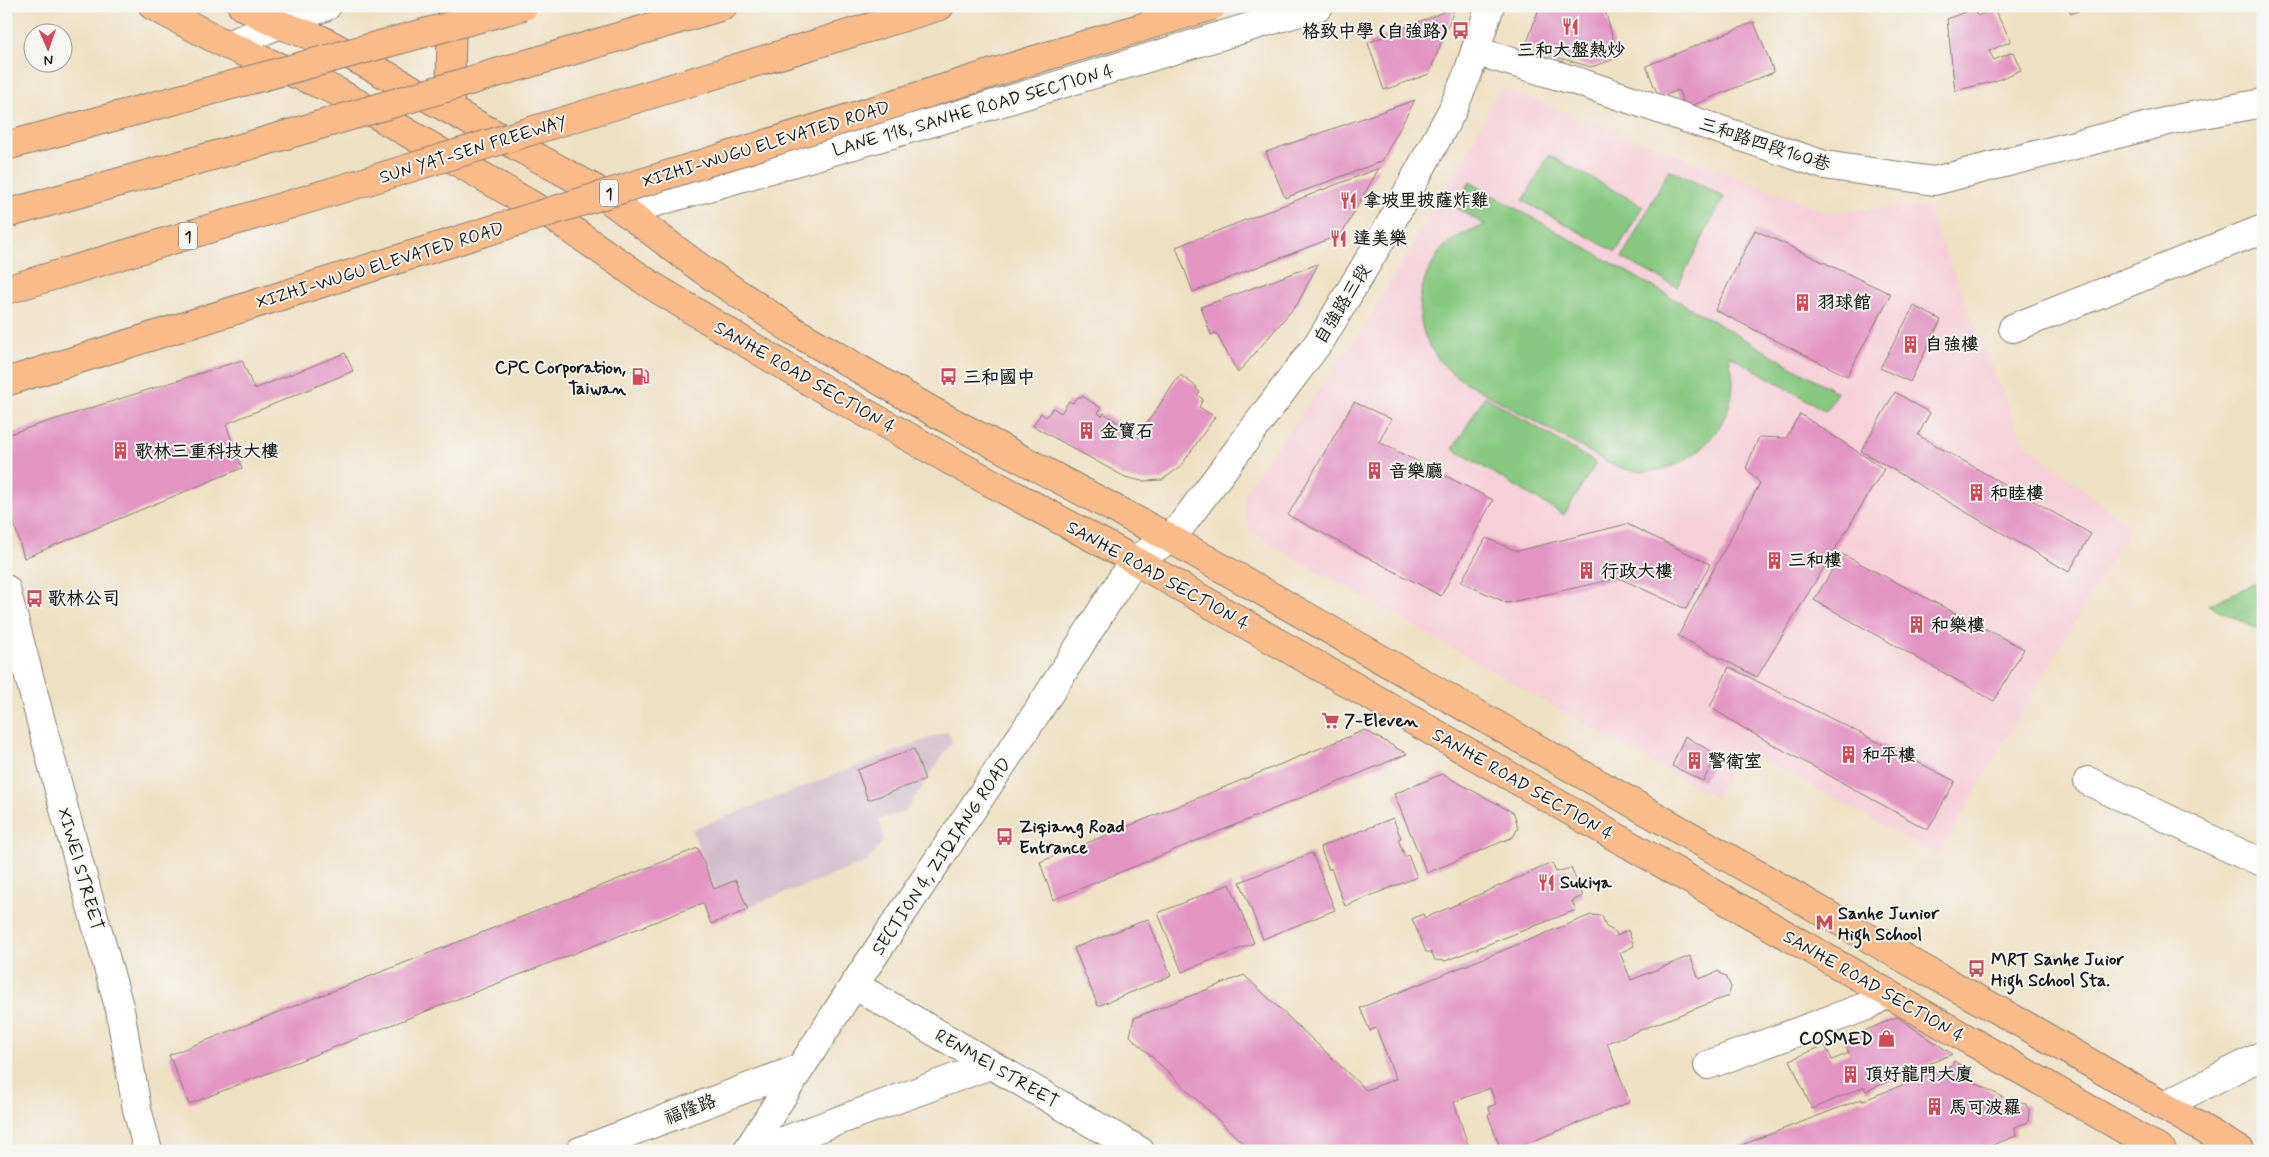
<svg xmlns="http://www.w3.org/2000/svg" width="2269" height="1157" font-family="Mynerve,'LXGW WenKai TC',sans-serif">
	<rect width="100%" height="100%" fill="#f6f6f2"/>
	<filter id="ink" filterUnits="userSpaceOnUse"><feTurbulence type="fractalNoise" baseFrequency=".02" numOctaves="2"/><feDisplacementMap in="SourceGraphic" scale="10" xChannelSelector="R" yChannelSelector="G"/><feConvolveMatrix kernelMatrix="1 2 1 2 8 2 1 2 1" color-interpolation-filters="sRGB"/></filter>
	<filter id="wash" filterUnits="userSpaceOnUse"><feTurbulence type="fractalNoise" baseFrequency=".0096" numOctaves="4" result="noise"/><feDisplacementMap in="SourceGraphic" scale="20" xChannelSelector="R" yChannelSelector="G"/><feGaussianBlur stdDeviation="1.12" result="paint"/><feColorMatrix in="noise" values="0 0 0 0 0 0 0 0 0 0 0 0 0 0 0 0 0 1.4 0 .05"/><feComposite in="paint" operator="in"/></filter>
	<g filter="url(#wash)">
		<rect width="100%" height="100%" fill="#eee0c2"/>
		<polygon fill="#f6cfd8" points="1500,87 1828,212 1926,206 2024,443 2130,527 1938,856 1744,748 1715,798 1265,541 1253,532 1246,518 1244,507 1246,492 1255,476 1358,336 1469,149"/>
		<polygon fill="#d1bdca" points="948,731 952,742 905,812 879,819 884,839 867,862 726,915 692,830"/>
		<g fill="#86c880" stroke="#51724e">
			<polygon points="1549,155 1643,206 1616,252 1523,201"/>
			<polygon points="1669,169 1724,197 1677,287 1622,258"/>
			<path d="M1470,182L1837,392L1826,411L1729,355C1730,364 1733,372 1733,382C1732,434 1681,480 1628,470C1621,468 1615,465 1609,463L1460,379C1423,354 1408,309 1430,268C1434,262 1437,254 1442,249C1455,236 1469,231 1485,225L1455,207Z"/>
			<polygon points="1485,396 1596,463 1564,515 1453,449"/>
			<polygon points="2263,580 2263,632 2208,605"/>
		</g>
		<g id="blocks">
			<g fill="#e294c2">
				<polygon points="1540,6 1604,6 1618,58 1591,67 1525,48"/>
				<polygon points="2068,6 2090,6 2071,14"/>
				<polygon points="1455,7 1429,74 1384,90 1368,43"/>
				<polygon points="1975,8 1977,16 1994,9 2011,41 1989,51 1994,60 2013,52 2021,70 1995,81 1955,91 1947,19"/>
				<polygon points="1754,22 1774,72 1686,108 1678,90 1659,98 1646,66"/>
				<polygon points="1415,100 1382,161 1285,198 1266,152"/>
				<polygon points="1379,168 1342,234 1193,292 1176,247"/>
				<polygon points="1755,230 1891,294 1847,376 1715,310"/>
				<polygon points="1318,264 1298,303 1238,373 1216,333 1211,335 1201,307"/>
				<polygon points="1914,306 1941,320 1910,382 1880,368"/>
				<polygon points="345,353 353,371 226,424 242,468 24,558 6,495 6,435 242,360 254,389"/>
				<polygon points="1180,375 1197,387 1196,389 1200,392 1197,395 1203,399 1199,407 1215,417 1180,467 1162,480 1142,481 1125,477 1033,426 1041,413 1046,417 1053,408 1061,413 1069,401 1073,403 1076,398 1082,396 1101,408 1098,413 1102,416 1104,413 1138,436"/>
				<polygon points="1895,392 1930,413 1918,435 2091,534 2069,572 1861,451"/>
				<polygon points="1354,402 1391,419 1379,442 1493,500 1441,596 1288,515"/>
				<polygon points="1800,414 1884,469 1757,677 1678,636 1760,483 1746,468 1759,437 1786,438"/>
				<polygon points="1627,524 1710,564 1686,609 1619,578 1507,603 1461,582 1486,538 1517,551"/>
				<polygon points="1842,554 2024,649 1994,701 1814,600"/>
				<polygon points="1729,667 1955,781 1928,830 1745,729 1710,707"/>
				<polygon points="1365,730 1407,754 1053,900 1040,862"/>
				<polygon points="1685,736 1717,755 1703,781 1672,766"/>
				<polygon points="914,749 925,780 868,800 857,770"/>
				<polygon points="1442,774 1514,813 1518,828 1513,837 1427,873 1394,794"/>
				<polygon points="1393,818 1401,838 1398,839 1405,857 1408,855 1417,877 1345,906 1331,868 1329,870 1320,847"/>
				<polygon points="698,848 714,889 736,880 748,910 711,924 703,903 189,1104 169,1055"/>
				<polygon points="1312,853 1335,910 1263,939 1240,882"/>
				<polygon points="1552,863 1556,872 1571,868 1583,896 1572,901 1576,910 1445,961 1435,960 1431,952 1426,952 1412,919 1423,914 1425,918"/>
				<polygon points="1230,884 1254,943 1182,972 1158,913"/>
				<polygon points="1591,915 1602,916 1606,927 1616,932 1617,936 1628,930 1634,946 1620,953 1631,980 1690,956 1699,979 1719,971 1721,974 1726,976 1731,987 1728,996 1607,1043 1630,1102 1508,1151 1506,1151 1504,1145 1500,1147 1488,1115 1491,1114 1488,1107 1496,1104 1490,1088 1454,1102 1470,1151 1251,1151 1130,1036 1134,1018 1244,975 1366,1090 1396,1079 1376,1028 1370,1031 1360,1008"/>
				<polygon points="1148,919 1171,976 1098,1006 1074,948"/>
				<polygon points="1897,1017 1952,1054 1866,1091 1864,1087 1812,1109 1790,1060 1825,1045 1832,1060 1849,1053 1843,1040"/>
				<polygon points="1954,1061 1972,1072 1968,1079 2014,1103 2027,1104 2029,1110 2028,1122 2015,1127 2016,1136 1977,1151 1726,1151 1862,1099 1862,1101 1952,1065"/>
			</g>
		</g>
	</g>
	<g filter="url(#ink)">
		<use href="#blocks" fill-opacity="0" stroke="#857e6f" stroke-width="1"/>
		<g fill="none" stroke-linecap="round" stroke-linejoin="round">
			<defs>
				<g id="minor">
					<polyline points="227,45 327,6"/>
					<polyline points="1475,51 1576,81 1824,165 1934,181 2176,119 2263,103"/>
					<polyline points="625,211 992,105 1319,6"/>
					<polyline points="2013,328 2263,229"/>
					<polyline points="6,589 67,820 120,1010 137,1109 148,1151"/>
					<polyline points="2088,781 2244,855 2263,862"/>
					<polyline points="854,985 1140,1151"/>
					<polyline points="1708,1065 1867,1006 1887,993"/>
					<polyline points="2163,1106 2263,1055"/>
					<polyline points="580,1151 800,1068"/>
					<polyline points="747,1151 854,985 1038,711 1134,560 1171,539 1322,338 1388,228 1452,111 1468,73 1490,6"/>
					<polyline points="756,1151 990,1065"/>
				</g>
				<g id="major">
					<polyline points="153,6 227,45 336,91 559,221 651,285 809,381 953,462 1134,560 2162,1151"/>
					<polyline points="242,6 281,25 320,39 595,189 703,270 794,331 932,411 1171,539 1907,960 2030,1028 2241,1151"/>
					<polyline points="450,108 452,6"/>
				</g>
				<g id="highway">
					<polyline points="537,61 723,6"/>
					<polyline points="593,112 940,6"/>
					<polyline points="6,214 262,142"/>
					<polyline points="6,290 351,186"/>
				</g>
			</defs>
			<use href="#minor" stroke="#857e6f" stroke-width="30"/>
			<use href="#major" stroke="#857e6f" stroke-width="30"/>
			<use href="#highway" stroke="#857e6f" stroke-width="30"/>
			<use href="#minor" stroke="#fff" stroke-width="28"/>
			<use href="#major" stroke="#fabb8b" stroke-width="28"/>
			<use href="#highway" stroke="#fabb8b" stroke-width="28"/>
			<defs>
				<g id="highway-bridge">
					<polyline points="262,142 537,61"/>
					<polyline points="6,146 524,6"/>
					<polyline points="351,186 593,112"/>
					<polyline points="6,382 1034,60 1212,6"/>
				</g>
			</defs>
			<use href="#highway-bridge" stroke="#857e6f" stroke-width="30" stroke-linecap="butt"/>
			<use href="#highway-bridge" stroke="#fabb8b" stroke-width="28"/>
		</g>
	</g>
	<defs>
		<symbol id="restaurant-bare" viewBox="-9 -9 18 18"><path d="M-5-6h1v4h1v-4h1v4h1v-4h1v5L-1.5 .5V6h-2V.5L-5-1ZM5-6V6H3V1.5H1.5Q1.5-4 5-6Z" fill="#d1495b" stroke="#f6f6f2" stroke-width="2.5" paint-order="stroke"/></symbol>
		<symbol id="bus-bare" viewBox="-9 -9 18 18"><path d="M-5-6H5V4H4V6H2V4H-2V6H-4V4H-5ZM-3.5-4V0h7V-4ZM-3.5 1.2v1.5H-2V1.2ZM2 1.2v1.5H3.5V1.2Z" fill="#d1495b" stroke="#f6f6f2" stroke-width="2.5" paint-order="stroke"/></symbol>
		<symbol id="building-bare" viewBox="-9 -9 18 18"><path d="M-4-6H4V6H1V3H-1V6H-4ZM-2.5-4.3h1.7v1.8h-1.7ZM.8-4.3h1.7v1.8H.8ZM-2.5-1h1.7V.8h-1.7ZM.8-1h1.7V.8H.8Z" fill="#d1495b" stroke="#f6f6f2" stroke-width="2.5" paint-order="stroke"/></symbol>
		<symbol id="fuel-bare" viewBox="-9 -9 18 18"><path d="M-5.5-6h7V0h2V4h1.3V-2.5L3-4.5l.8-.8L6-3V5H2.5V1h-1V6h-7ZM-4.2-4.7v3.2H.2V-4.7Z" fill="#d1495b" stroke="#f6f6f2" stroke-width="2.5" paint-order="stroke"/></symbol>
		<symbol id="supermarket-bare" viewBox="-9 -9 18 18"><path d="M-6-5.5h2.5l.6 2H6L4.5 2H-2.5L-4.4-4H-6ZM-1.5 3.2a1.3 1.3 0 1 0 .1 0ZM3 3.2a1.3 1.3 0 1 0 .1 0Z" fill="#d1495b" stroke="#f6f6f2" stroke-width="2.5" paint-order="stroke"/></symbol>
		<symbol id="metro-bare" viewBox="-9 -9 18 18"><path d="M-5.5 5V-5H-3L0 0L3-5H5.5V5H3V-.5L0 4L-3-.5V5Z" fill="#d1495b" stroke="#f6f6f2" stroke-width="2.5" paint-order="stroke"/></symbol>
		<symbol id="shop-bare" viewBox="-9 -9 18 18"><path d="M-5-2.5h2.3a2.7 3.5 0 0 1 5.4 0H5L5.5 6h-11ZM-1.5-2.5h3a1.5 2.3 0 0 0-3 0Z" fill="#d1495b" stroke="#f6f6f2" stroke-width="2.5" paint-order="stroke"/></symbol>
	</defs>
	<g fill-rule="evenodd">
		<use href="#restaurant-bare" x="1558" y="14" width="25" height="25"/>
		<use href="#bus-bare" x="1448" y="18" width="25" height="25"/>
		<use href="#restaurant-bare" x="1336" y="188" width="25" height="25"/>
		<use href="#restaurant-bare" x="1326" y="226" width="25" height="25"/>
		<use href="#building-bare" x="1790" y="290" width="25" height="25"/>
		<use href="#building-bare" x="1898" y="332" width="25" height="25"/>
		<use href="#fuel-bare" x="628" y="364" width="25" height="25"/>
		<use href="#bus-bare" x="936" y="364" width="25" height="25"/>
		<use href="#building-bare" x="1074" y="418" width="25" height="25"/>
		<use href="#building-bare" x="108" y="438" width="25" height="25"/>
		<use href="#building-bare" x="1362" y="458" width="25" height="25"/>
		<use href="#building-bare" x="1964" y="480" width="25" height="25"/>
		<use href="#building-bare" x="1762" y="548" width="25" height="25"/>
		<use href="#building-bare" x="1574" y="558" width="25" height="25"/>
		<use href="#bus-bare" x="22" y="586" width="25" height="25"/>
		<use href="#building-bare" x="1904" y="612" width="25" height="25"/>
		<use href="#supermarket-bare" x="1318" y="708" width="25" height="25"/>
		<use href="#building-bare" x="1836" y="742" width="25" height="25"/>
		<use href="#building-bare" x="1682" y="748" width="25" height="25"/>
		<use href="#bus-bare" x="992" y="824" width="25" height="25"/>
		<use href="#restaurant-bare" x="1534" y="870" width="25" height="25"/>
		<use href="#metro-bare" x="1812" y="910" width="25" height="25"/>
		<use href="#bus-bare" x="1964" y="956" width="25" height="25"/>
		<use href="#shop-bare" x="1874" y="1026" width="25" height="25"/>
		<use href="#building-bare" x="1838" y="1062" width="25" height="25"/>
		<use href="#building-bare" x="1922" y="1094" width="25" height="25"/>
	</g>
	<g text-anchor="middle" stroke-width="4" stroke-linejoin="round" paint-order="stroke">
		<g fill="#f6f6f2" stroke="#5d5d5c" stroke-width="1">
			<rect x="600" y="179.5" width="18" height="27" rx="4"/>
			<rect x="179" y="222.5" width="18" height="27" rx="4"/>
		</g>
		<g font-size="16" font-weight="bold" fill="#1c1c1c">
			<text x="609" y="199">1</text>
			<text x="188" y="242">1</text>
		</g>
		<g font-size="18" font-weight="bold" fill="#1c1c1c" stroke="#f6f6f2" text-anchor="start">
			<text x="1447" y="37" text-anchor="end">格致中學 (自強路)</text>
			<text x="1571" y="56" text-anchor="middle">三和大盤熱炒</text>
			<text x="1363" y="206">拿坡里披薩炸雞</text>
			<text x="1353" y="244">達美樂</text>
			<text x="1817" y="308">羽球館</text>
			<text x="1925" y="350">自強樓</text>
			<text x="626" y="373" text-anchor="end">CPC Corporation,<tspan x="626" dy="21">Taiwan</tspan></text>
			<text x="963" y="383">三和國中</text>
			<text x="1100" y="437">金寶石</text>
			<text x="135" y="457">歌林三重科技大樓</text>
			<text x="1389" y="477">音樂廳</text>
			<text x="1990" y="499">和睦樓</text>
			<text x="1788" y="566">三和樓</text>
			<text x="1601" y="577">行政大樓</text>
			<text x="48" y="604">歌林公司</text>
			<text x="1931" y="631">和樂樓</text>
			<text x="1344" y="726">7-Eleven</text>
			<text x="1862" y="761">和平樓</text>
			<text x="1708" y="767">警衛室</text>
			<text x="1019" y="832">Ziqiang Road<tspan x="1019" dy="21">Entrance</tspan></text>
			<text x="1560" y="888">Sukiya</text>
			<text x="1838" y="919">Sanhe Junior<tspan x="1838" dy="21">High School</tspan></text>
			<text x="1991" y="965">MRT Sanhe Juior<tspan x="1991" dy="21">High School Sta.</tspan></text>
			<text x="1873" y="1044" text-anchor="end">COSMED</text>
			<text x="1865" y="1080">頂好龍門大廈</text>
			<text x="1949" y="1113">馬可波羅</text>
		</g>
		<g font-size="18" fill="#1c1c1c" stroke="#f6f6f2">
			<text transform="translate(973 110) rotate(-16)" y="6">LANE 118, SANHE ROAD SECTION 4</text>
			<text transform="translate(766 144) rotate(-17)" y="6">XIZHI-WUGU ELEVATED ROAD</text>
			<text transform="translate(1765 144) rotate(18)" y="6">三和路四段160巷</text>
			<text transform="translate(473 149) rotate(-17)" y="6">SUN YAT-SEN FREEWAY</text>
			<text transform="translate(380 265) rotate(-17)" y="6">XIZHI-WUGU ELEVATED ROAD</text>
			<text transform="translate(1342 304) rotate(-58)" y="6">自強路三段</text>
			<text transform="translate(805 377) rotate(30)" y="6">SANHE ROAD SECTION 4</text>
			<text transform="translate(1158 575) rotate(29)" y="6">SANHE ROAD SECTION 4</text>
			<text transform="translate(1523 784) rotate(30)" y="6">SANHE ROAD SECTION 4</text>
			<text transform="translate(941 856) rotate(-56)" y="6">SECTION 4, ZIQIANG ROAD</text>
			<text transform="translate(81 869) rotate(74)" y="6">XIWEI STREET</text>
			<text transform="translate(1874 986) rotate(30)" y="6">SANHE ROAD SECTION 4</text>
			<text transform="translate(997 1068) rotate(30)" y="6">RENMEI STREET</text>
			<text transform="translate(690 1109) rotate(-21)" y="6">福隆路</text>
		</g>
	</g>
	<rect width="2269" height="1157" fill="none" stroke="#f6f6f2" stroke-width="25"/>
	<g transform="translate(48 48) rotate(178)"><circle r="24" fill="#f6f6f2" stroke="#9f9f9c"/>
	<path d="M0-4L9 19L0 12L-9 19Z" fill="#d1495b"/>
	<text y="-8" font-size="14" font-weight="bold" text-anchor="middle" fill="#1c1c1c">N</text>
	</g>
</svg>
